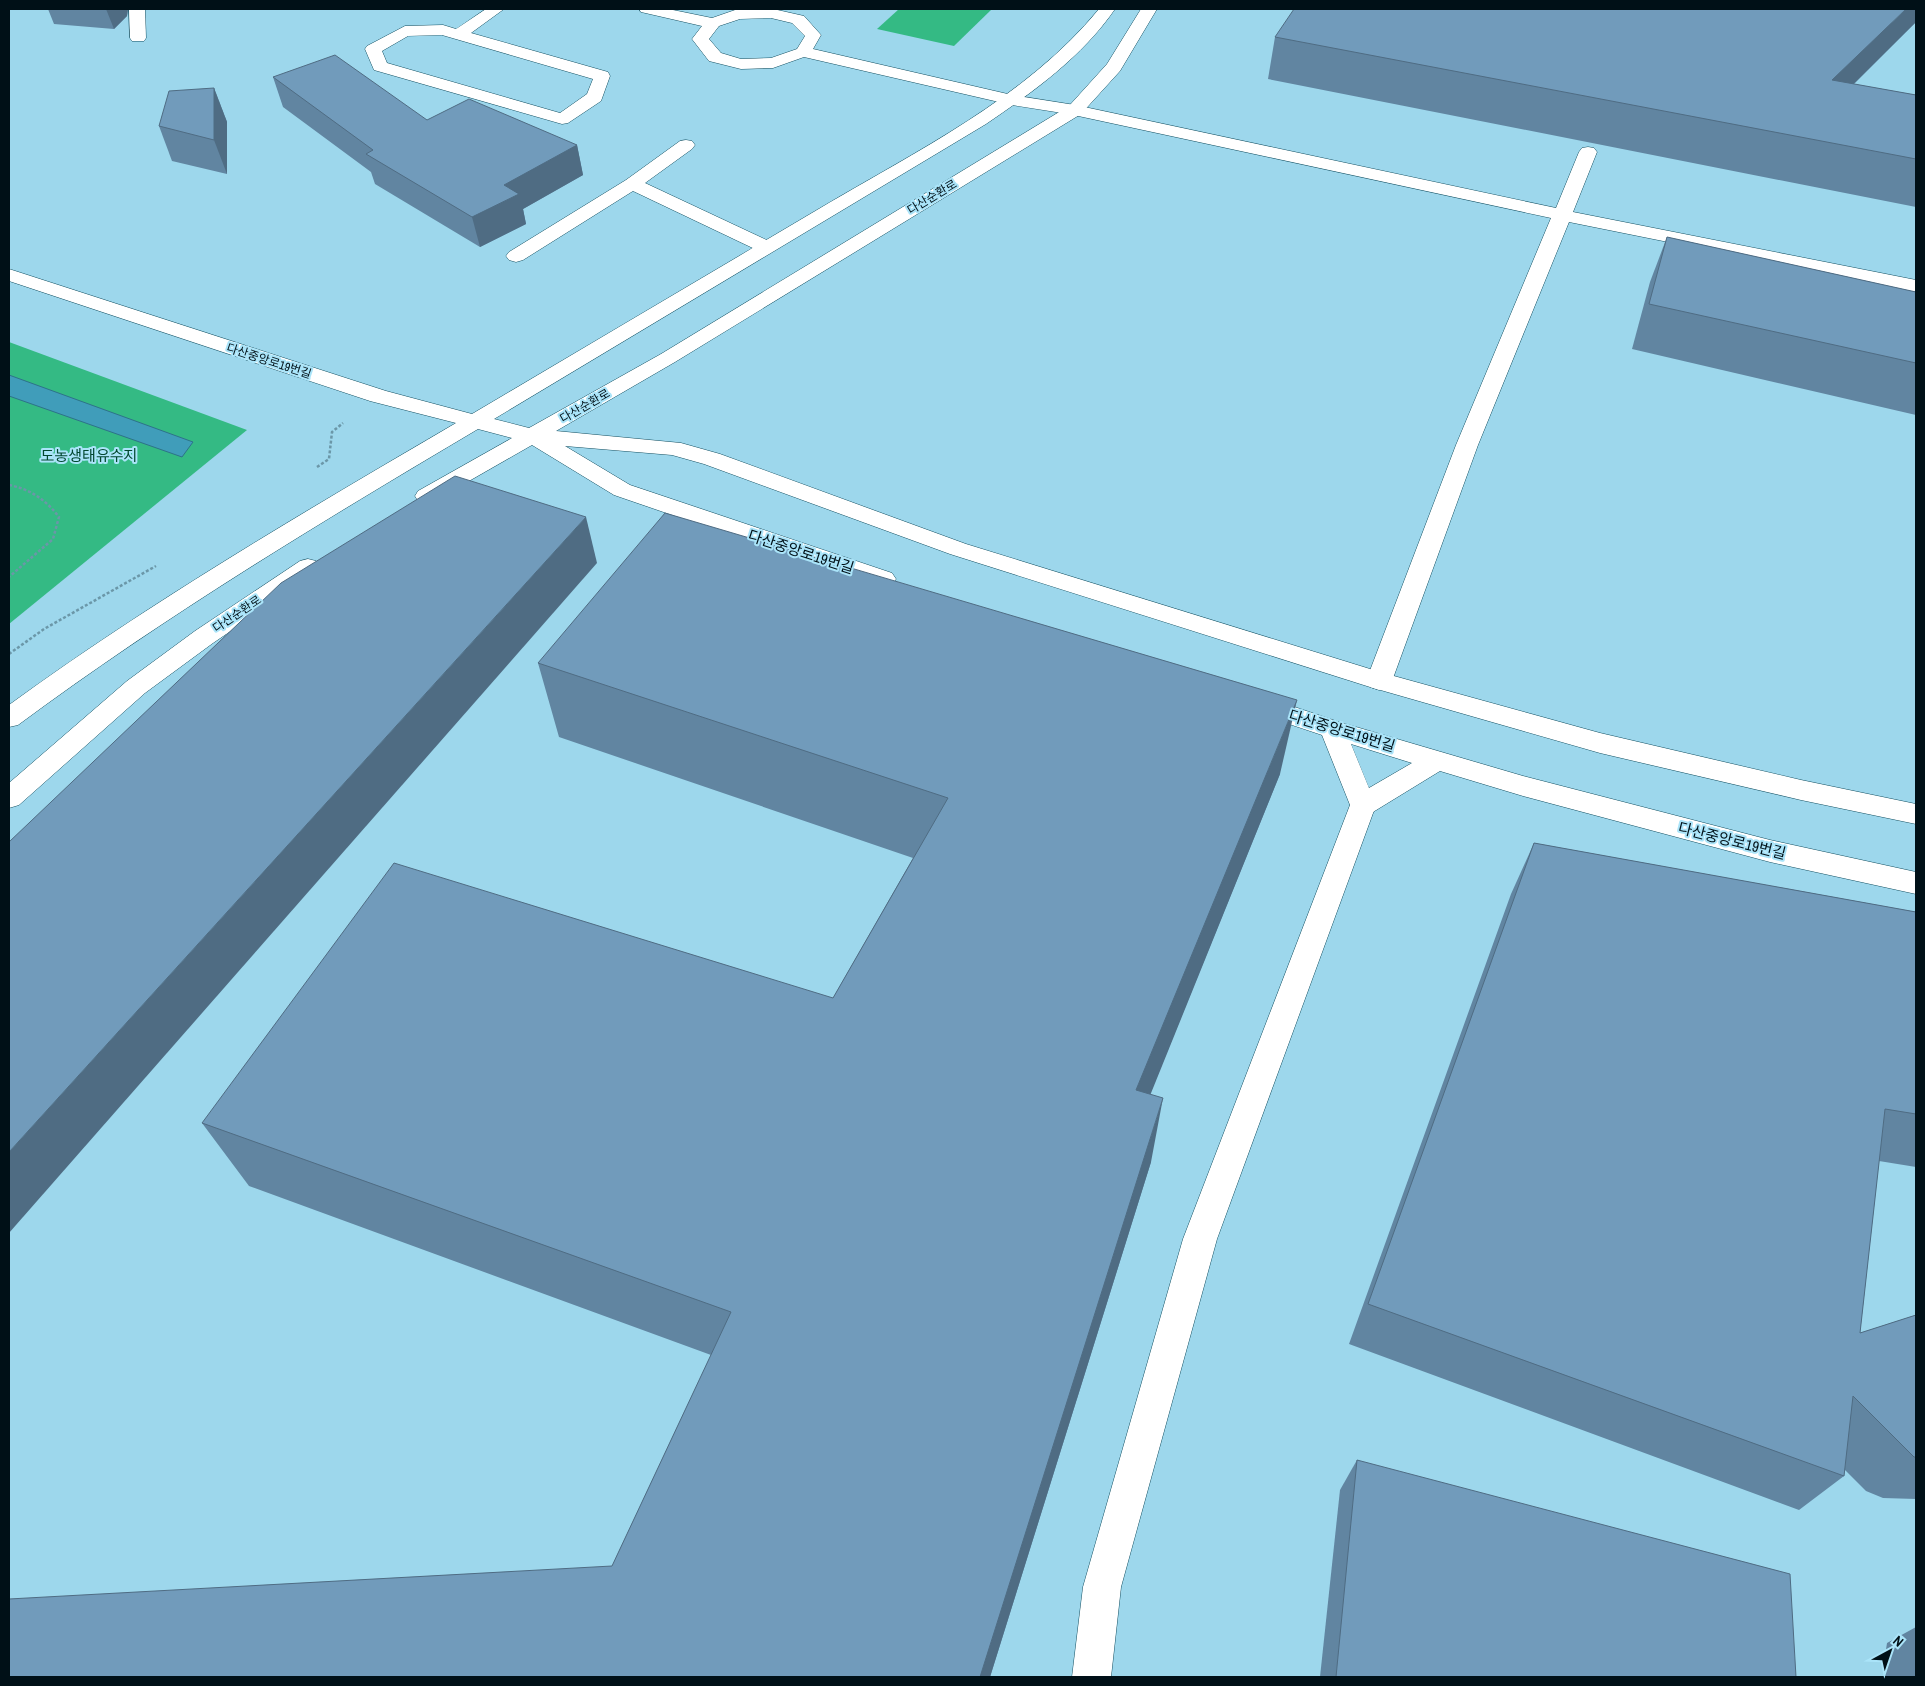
<svg xmlns="http://www.w3.org/2000/svg" width="1925" height="1686" font-family="'Archivo Narrow','Noto Sans KR',sans-serif">
	<rect width="100%" height="100%" fill="#9dd7ec"/>
	<g fill="#34ba84">
		<polygon points="899,9 992,9 954,46 877,29"/>
		<polygon points="9,342 247,430 9,624"/>
	</g>
	<polygon fill="#409dba" stroke="#2d7389" points="9,375 193,442 182,457 9,396"/>
	<g fill="none" stroke-linecap="round" stroke-linejoin="round">
		<defs>
			<g id="service">
				<polygon points="129,9 145,9 146,38 144,41 132,41 130,38"/>
				<path d="M486,9H504L471,33L608,72L610,76L601,101L568,123L562,124L374,70L365,49L367,46L405,26L443,25L456,29ZM442,35L593,79L587,94L560,113L387,63L382,51L408,36Z"/>
				<path d="M639,9H668L712,18L738,9H773L804,16L821,35L813,49L1012,95L1075,105L1081,106L1084,110L1081,114L1075,115L1012,105L804,57L773,68L741,69L709,61L692,39L702,26L641,12ZM771,18L792,23L805,36L797,49L771,58L741,59L721,53L709,39L719,26L740,19Z"/>
				<polygon points="686,140 692,141 695,145 692,149 645,183 773,243 776,247 773,251 766,253 759,251 633,191 523,260 516,262 509,260 506,256 509,252 626,180 680,141"/>
			</g>
			<g id="minor">
				<polygon points="1075,105 1556,208 1579,152 1582,148 1588,147 1594,148 1597,152 1573,212 1916,280 1916,292 1569,222 1478,445 1392,681 1388,687 1379,690 1370,687 1366,681 1456,445 1551,218 1069,114 1066,110 1069,106"/>
				<polygon points="1363,795 1373,798 1376,805 1217,1239 1121,1587 1111,1677 1072,1677 1083,1587 1183,1239 1350,805 1353,798"/>
			</g>
			<g id="tertiary">
				<path d="M1099,9H1115C1082,57 1033,92 986,124L494,419L529,428L661,354L1069,106L1107,64L1141,9H1157L1120,71L1081,114L675,362L556,431L681,443L720,454L966,544L1383,673L1600,733L1801,780L1916,804V824L1801,800L1600,753L1370,687L950,554L704,464L672,455L565,446L630,485L892,573L896,579L892,585L884,587L876,585L614,495L532,445L434,501L426,503L418,501L415,496L418,491L512,438L478,429C321,522 165,616 18,725L9,727V705C152,601 304,512 456,423L370,401L9,281V269L386,391L472,414C587,346 702,278 817,210C916,151 1025,99 1099,9Z"/>
				<polygon points="308,559 316,561 320,567 316,573 213,643 145,693 19,805 9,808 9,783 127,681 195,631 300,561"/>
				<path d="M1259,695L1339,722L1523,776L1770,840L1916,872V894L1770,862L1523,796L1440,771L1373,812L1363,815L1353,812L1350,805L1322,735L1250,711L1246,704L1250,697ZM1351,744L1412,763L1369,788Z"/>
			</g>
		</defs>
		<use href="#service" stroke="#145062" stroke-width="1"/>
		<use href="#minor" stroke="#145062" stroke-width="1"/>
		<use href="#tertiary" stroke="#145062" stroke-width="1"/>
		<g stroke="#6b97a8" stroke-width="2.5" stroke-dasharray="3 2" stroke-linecap="butt">
			<polyline points="317,467 329,459 332,432 343,423"/>
			<path d="M9,485C30,489 46,500 59,517L53,539L9,577"/>
			<polyline points="9,654 44,629 156,566"/>
		</g>
		<use href="#service" fill="#fff" fill-rule="evenodd"/>
		<use href="#minor" fill="#fff" fill-rule="evenodd"/>
		<use href="#tertiary" fill="#fff" fill-rule="evenodd"/>
	</g>
	<g fill="#6185a1">
		<polygon points="48,9 128,9 127,16 114,29 54,24"/>
		<polygon points="1916,22 1854,84 1916,95 1916,207 1268,79 1275,37"/>
		<polygon points="273,77 427,120 577,145 583,175 523,209 526,224 480,247 375,184 371,172 283,107"/>
		<polygon points="214,88 227,122 227,174 172,161 159,126"/>
		<polygon points="1667,237 1916,292 1916,415 1632,349 1650,282"/>
		<polygon points="538,663 1280,774 1150,1094 1151,1162 990,1677 9,1677 612,1566 711,1355 249,1186 202,1123 833,998 913,858 559,737"/>
		<polygon points="1534,843 1916,912 1916,1167 1879,1161 1860,1333 1916,1315 1916,1499 1883,1498 1866,1491 1845,1470 1844,1476 1799,1510 1349,1344 1511,894"/>
		<polygon points="1357,1460 1796,1677 1320,1677 1340,1490"/>
		<polygon points="1916,1627 1916,1677 1884,1677 1884,1663 1887,1643"/>
	</g>
	<g fill="#4f6c83">
		<polygon points="106,9 128,9 127,16 114,29"/>
		<polygon points="1906,9 1916,9 1916,22 1814,123 1832,80"/>
		<polygon points="214,88 227,122 227,174 214,140"/>
		<polygon points="577,145 583,175 523,209 526,224 480,247 472,217 504,185"/>
		<polygon points="586,517 597,563 9,1233 9,1152"/>
		<polygon points="1297,700 1280,774 1126,1155 1136,1090"/>
		<polygon points="1163,1098 1151,1162 990,1677 980,1677"/>
	</g>
	<g fill="#719bbb" stroke="#4f6c83">
		<polygon points="1294,9 1906,9 1832,80 1916,95 1916,159 1275,37"/>
		<polygon points="335,55 427,120 469,99 577,145 504,185 519,194 472,217 366,154 373,150 273,77"/>
		<polygon points="214,88 214,140 159,126 169,91"/>
		<polygon points="1667,237 1916,292 1916,363 1649,304"/>
		<polygon points="455,476 586,517 9,1152 9,842 281,583"/>
		<polygon points="665,513 1297,700 1136,1090 1163,1098 980,1677 9,1677 9,1599 612,1566 731,1312 202,1123 394,863 833,998 948,798 538,663"/>
		<polygon points="1534,843 1916,912 1916,1114 1885,1109 1860,1333 1916,1315 1916,1457 1914,1457 1853,1396 1844,1476 1368,1304"/>
		<polygon points="1357,1460 1790,1574 1796,1677 1336,1677"/>
	</g>
	<g text-anchor="middle" stroke-width="4" stroke-linejoin="round" paint-order="stroke">
		<g font-size="12" fill="#001017" stroke="#aae4f9">
			<text transform="translate(932 197) rotate(-31)" y="4">다산순환로</text>
			<text transform="translate(269 361) rotate(18)" y="4">다산중앙로19번길</text>
			<text transform="translate(585 406) rotate(-30)" y="4">다산순환로</text>
			<text transform="translate(237 614) rotate(-34)" y="4">다산순환로</text>
		</g>
		<g font-size="15" fill="#02472f" stroke="#aae4f9">
			<text x="89" y="461">도농생태유수지</text>
		</g>
		<g font-size="15" fill="#001017" stroke="#aae4f9">
			<text transform="translate(801 552) rotate(18)" y="5">다산중앙로19번길</text>
			<text transform="translate(1342 731) rotate(17)" y="5">다산중앙로19번길</text>
			<text transform="translate(1732 841) rotate(14)" y="5">다산중앙로19번길</text>
		</g>
	</g>
	<rect width="1925" height="1686" fill="none" stroke="#001017" stroke-width="20"/>
	<g transform="translate(1890 1651) rotate(40)" stroke="#aae4f9" stroke-width="4" paint-order="stroke">
	<path d="M0-4L9 19L0 12L-9 19Z" fill="#001017"/>
	<text y="-8" font-size="14" font-weight="bold" text-anchor="middle" fill="#001017">N</text>
	</g>
</svg>
